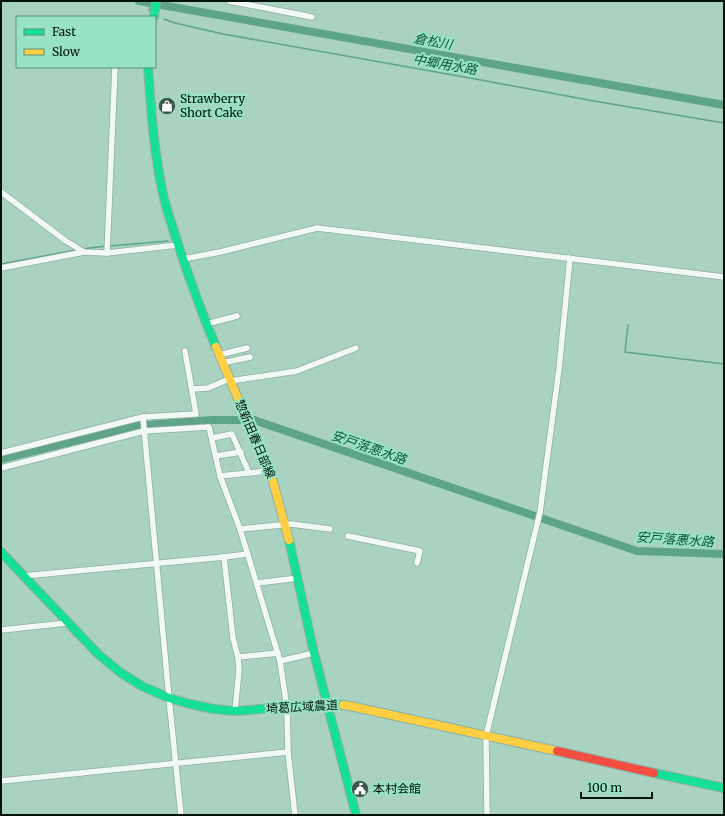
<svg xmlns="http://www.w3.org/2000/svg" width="725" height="816" font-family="Merriweather,'Noto Sans JP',serif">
	<rect width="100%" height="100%" fill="#a9d2c1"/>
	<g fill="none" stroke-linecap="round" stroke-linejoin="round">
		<g stroke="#5da489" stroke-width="1.5">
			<polyline points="149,11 151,3"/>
			<polyline points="164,19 175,23 223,34 481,80 594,101 724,123"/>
			<polyline points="110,246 168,241"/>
			<polyline points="82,249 106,246"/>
			<polyline points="1,264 76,250"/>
			<polyline points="628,325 625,352 724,364"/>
		</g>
		<g stroke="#5da489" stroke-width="8">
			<polyline points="139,1 724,105"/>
			<polyline points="1,459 135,426 212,420 254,420 637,551 724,554"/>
		</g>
		<defs>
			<g id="street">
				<polyline points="229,1 312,17"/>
				<polyline points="1,192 66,241 84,252 107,253 178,245"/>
				<polyline points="107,253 115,67"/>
				<polyline points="183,259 220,252 317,228 724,277"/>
				<polyline points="1,268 84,252"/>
				<polyline points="206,324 237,316"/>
				<polyline points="219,355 247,348"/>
				<polyline points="222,363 250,357"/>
				<polyline points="230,381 297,371 356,348"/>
				<polyline points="192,389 208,388 229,379"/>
				<polyline points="143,417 169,698 181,815"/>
				<polyline points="212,438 232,434 249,473"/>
				<polyline points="1,453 143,417 196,414 185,351"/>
				<polyline points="216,456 241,452"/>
				<polyline points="1,468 144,431 209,427 220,476 240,529 280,661 287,708 288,752 295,815"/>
				<polyline points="220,476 259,472 267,469"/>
				<polyline points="240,529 291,524 330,529"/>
				<polyline points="348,536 420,551 417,563"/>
				<polyline points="224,557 248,554"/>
				<polyline points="23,576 224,557 233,638 238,657 239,670 235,711"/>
				<polyline points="257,583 298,578"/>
				<polyline points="1,630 67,623"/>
				<polyline points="238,657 278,653"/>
				<polyline points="280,661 314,653"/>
				<polyline points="1,781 288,752"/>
				<polyline points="487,815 486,736 540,512 559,369 570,258"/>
			</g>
			<g id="fast">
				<polyline points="154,17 156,1"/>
				<path d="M148,67C151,110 154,152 163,194C166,209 172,224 176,238C188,275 201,311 216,347"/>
				<polyline points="289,540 314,653 356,815"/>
				<polyline points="1,552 98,654 121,673 142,686 169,698 190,704 214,709 235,711 328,704 343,705"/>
				<polyline points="654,773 724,788"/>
			</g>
			<g id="slow">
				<polyline points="216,347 272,478 289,540"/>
				<polyline points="343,705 350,706 557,751"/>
			</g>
			<polyline id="jam" points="557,751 654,773"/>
		</defs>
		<use href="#street" stroke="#8eafa1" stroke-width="7"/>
		<use href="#fast" stroke="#8eafa1" stroke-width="10"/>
		<use href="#slow" stroke="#8eafa1" stroke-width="10"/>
		<use href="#jam" stroke="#8eafa1" stroke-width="10"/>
		<use href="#street" stroke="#f2f8f6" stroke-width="5.5"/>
		<use href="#fast" stroke="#16e098" stroke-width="8"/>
		<use href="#slow" stroke="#ffcf43" stroke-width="8"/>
		<use href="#jam" stroke="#f24e42" stroke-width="8"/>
	</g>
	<defs>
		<symbol id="shop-disc" viewBox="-11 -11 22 22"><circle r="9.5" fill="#3b564b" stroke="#98e3c4"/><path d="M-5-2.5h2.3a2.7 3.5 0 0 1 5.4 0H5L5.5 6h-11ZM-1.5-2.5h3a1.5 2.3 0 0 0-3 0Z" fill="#fff"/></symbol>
		<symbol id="civic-disc" viewBox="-11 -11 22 22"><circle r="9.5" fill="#3b564b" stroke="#98e3c4"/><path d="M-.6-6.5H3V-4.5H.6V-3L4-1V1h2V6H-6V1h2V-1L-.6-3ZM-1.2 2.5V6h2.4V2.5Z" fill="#fff"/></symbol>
	</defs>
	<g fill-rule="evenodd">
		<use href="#shop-disc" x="157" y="96" width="20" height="20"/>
		<use href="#civic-disc" x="350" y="779" width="20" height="20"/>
	</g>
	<g text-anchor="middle" stroke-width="4" stroke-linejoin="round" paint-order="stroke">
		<g font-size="12" fill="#00130b" stroke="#98e3c4" text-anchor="start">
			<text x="180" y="103">Strawberry<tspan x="180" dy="14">Short Cake</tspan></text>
			<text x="373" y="793">本村会館</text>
		</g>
		<g font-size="12" fill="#00130b" stroke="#98e3c4">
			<text transform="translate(255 439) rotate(67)" y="4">惣新田春日部線</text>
			<text transform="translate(302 707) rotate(-3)" y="4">埼葛広域農道</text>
		</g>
		<g font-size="13" font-style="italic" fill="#10533d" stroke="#98e3c4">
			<text transform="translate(433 41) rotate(10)" y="5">倉松川</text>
			<text transform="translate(445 64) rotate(10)" y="5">中郷用水路</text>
			<text transform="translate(369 447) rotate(19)" y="5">安戸落悪水路</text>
			<text transform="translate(675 539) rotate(4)" y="5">安戸落悪水路</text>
		</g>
	</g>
	<rect width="725" height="816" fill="none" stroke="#00130b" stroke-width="4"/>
	<rect x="16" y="16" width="140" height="52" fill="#98e3c4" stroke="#5b907a"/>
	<rect x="24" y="29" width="20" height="6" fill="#16e098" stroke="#5b907a"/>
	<text x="52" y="36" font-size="12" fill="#00130b">Fast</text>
	<rect x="24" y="49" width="20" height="6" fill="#ffcf43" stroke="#5b907a"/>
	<text x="52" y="56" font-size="12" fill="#00130b">Slow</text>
	<path d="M581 792v6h71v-6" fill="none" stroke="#00130b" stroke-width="2"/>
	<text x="587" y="792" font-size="12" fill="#00130b" stroke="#98e3c4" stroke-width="3" paint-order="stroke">100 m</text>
</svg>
